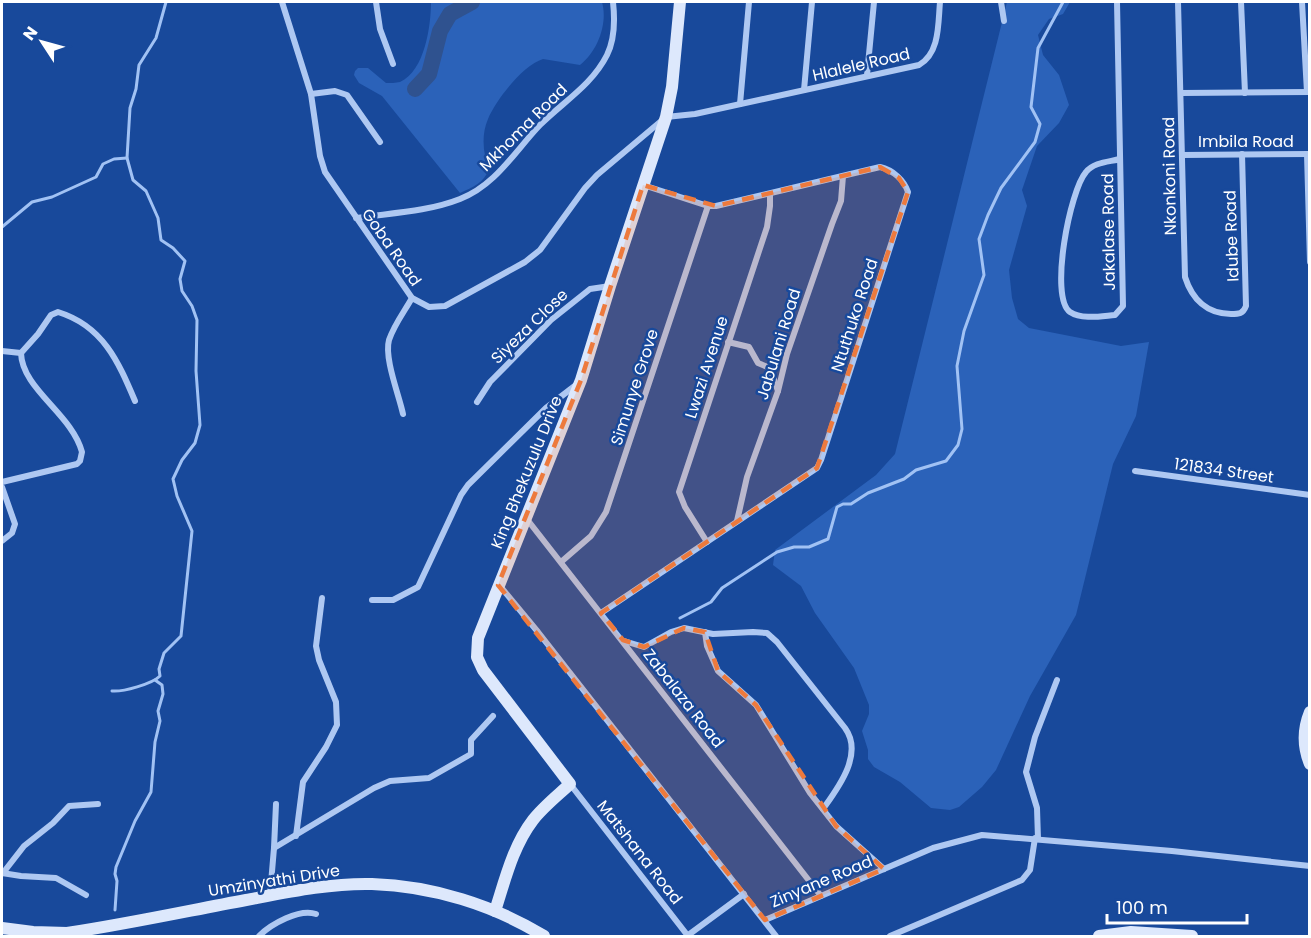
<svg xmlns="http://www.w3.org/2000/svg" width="1311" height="938" font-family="Poppins,sans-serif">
	<rect width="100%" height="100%" fill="#18499b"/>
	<g fill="#2b62b9">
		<path d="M431,2H602C608,23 598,51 580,65L543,59C523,65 496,100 488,119C481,135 483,154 489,169C484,183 473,187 460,193L382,96L359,83L354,75L355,71L358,68H368L386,83C390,83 396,83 400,82C425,71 431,25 431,2Z"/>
		<polygon points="1007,2 1070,2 1063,14 1049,19 1038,35 1043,55 1059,75 1069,105 1059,123 1037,146 1022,190 1027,206 1009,270 1012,298 1018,319 1029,328 1121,346 1149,342 1136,416 1113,464 1076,615 1030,696 996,770 982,787 959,807 950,810 931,808 900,782 874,767 868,759 868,750 862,731 869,714 869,705 854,668 815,613 801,586 773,565 775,550 876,475 895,454"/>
	</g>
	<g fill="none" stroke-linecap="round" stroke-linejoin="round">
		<g stroke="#a1c2f4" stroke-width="3">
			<polyline points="2,227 32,202 52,197 96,177 103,164 114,159 127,158"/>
			<polyline points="680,618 711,602 722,588 777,552 794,547 809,547 828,539 837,507 843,504 851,504 868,493 904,479 916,470 946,461 958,445 962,429 957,366 964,331 984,275 979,239 988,215 1001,188 1035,142 1040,124 1031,107 1038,48 1063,2"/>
			<path d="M112,691C123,692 152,684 160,676L159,669L164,653L181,636L192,531L177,496L173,479L182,460L195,443L200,425L196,371L197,320L192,306L182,291L180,279L185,261L173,248L161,240L158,218L146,191L133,180L127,158L130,108L136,89L139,65L156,38L166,2"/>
			<polyline points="115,910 117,881 115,874 116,867 135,821 151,792 155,742 160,721 158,711 163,694 162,685 155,680"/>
		</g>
		<polyline stroke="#2f528f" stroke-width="16" points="415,89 429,74 440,31 450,14 472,2"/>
		<g stroke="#aec8f2" stroke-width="6">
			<path d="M282,2L311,94L320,156L325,172L412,298L429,307L445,306L525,262L540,250L585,188L597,175L666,117L695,114L919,65C940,53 938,24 940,2"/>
			<polyline points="376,2 380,29 393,64"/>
			<polyline points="1001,2 1004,21"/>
			<path d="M1117,2L1123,306L1115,315C1102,316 1082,320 1070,312C1049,297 1070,190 1086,172C1094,162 1109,162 1120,159"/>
			<path d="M1178,2L1185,277C1192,299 1207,314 1231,314C1239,314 1243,314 1246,306L1242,154"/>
			<polyline points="1241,2 1245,93"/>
			<polyline points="1302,2 1307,92"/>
			<polyline points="867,75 874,2"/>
			<polyline points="804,90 812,2"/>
			<polyline points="1181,93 1310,92"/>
			<polyline points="311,94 335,91 347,95 380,142"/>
			<polyline points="740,104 749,2"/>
			<polyline points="1307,154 1310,262"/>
			<polyline points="1182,155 1310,154"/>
			<path d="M356,218C390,213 427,212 460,199C496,185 515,151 540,125C563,102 592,85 607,55C615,39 615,20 613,2"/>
			<polyline points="728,342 749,347 758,363 770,368 778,391"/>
			<path d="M2,351L21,353C22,389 72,414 82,452L80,461L77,464L2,482"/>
			<path d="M21,353L38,334L51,315L58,312C103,326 118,361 135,401"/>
			<polyline points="477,402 490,382 551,320 590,289 610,286"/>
			<path d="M403,414C399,395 384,358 389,340C394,325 404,312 412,298"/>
			<polyline points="1135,471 1310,495"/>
			<polyline points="2,487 15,524 12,533 2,541"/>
			<polyline points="526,518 821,896"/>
			<polyline points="737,521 747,477 778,391 787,354 832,224 841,201 843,176"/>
			<polyline points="707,542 685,507 679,492 767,227 770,206 770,194"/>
			<polyline points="561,562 591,536 606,512 708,206"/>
			<polyline points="500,586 538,632 776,936"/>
			<polyline points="372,600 393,600 418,587 461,495 468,485 546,408 576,385"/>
			<path d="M601,613L817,468L821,460L908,192C904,180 893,170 880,167L716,206H708L643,185"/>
			<polyline points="705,632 707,646 718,671 756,705 810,793 836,826 884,869"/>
			<path d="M624,641L644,647L671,632L684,628L713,634L753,632L767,633L777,642L845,728C864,754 838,788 823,809"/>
			<polyline points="570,784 688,936"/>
			<polyline points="296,836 303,782 326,747 337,725 336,702 319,660 316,646 322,598"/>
			<polyline points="1038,839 1037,808 1026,772 1035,737 1057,680"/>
			<polyline points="274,848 276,804"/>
			<polyline points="2,873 21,876 56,878 86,895"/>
			<polyline points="3,873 24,846 53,823 69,806 98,804"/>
			<polyline points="270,895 274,848 374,788 390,781 429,778 471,754 471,740 493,716"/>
			<polyline points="765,920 933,848 982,835 1172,851 1310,866"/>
			<path d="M259,936C271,924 300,908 316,914"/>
			<polyline points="687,936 744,894"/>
			<polyline points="890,936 1022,880 1030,870 1035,838"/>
		</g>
		<g stroke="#dde8fc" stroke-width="12">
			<path d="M1310,712C1303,729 1303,747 1310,764"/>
			<path d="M495,911C505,880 513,846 533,820C543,807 557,796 570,784L483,670L477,657L478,638L581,380L610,286L666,117L672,87L680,2"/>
			<path d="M2,928L33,932L67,933C127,924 187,911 246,900C288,892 330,883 372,884C433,886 493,905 544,936"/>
			<polyline points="1099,936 1131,932 1192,936"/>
		</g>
	</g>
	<path fill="#ed7a3d" fill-opacity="0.2" stroke="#ed7a3d" stroke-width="4.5" stroke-dasharray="12 8" stroke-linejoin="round" d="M880,167L899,178L908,192L817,468L601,613L623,640L644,647L684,628L705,632L718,671L756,705L836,826L884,869L765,920L498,585L581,380L643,185L716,206Z"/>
	<g text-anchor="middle" stroke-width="5" stroke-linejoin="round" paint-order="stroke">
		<g font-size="16" fill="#fff" stroke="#18499b">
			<text transform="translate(861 64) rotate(-13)" y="6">Hlalele Road</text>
			<text transform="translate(523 127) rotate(-45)" y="6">Mkhoma Road</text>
			<text x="1246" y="147">Imbila Road</text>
			<text transform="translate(1169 176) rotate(-91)" y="6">Nkonkoni Road</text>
			<text transform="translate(1108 232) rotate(-91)" y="6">Jakalase Road</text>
			<text transform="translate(1231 236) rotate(-92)" y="6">Idube Road</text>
			<text transform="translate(392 247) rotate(55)" y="6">Goba Road</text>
			<text transform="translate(854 315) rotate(-72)" y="6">Ntuthuko Road</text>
			<text transform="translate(529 326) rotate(-44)" y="6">Siyeza Close</text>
			<text transform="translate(778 344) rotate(-73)" y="6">Jabulani Road</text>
			<text transform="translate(706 367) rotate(-72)" y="6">Lwazi Avenue</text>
			<text transform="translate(634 387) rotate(-72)" y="6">Simunye Grove</text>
			<text transform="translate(1224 470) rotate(8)" y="6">121834 Street</text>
			<text transform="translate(526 472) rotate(-68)" y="6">King Bhekuzulu Drive</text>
			<text transform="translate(684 698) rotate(52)" y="6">Zabalaza Road</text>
			<text transform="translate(640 852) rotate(52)" y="6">Matshana Road</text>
			<text transform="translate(274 880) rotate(-9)" y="6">Umzinyathi Drive</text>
			<text transform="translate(821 881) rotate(-23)" y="6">Zinyane Road</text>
		</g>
	</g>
	<rect width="1311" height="938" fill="none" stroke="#ffffff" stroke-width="6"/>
	<g transform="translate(42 42) rotate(306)" stroke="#18499b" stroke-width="4.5" paint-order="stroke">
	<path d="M0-4.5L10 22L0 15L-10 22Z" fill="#ffffff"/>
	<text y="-9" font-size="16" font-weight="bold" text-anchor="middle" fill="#ffffff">N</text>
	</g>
	<path d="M1107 914v9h140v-9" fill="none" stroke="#ffffff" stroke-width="3"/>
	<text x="1116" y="914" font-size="18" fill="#ffffff" stroke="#18499b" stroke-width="4.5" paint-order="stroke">100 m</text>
</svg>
